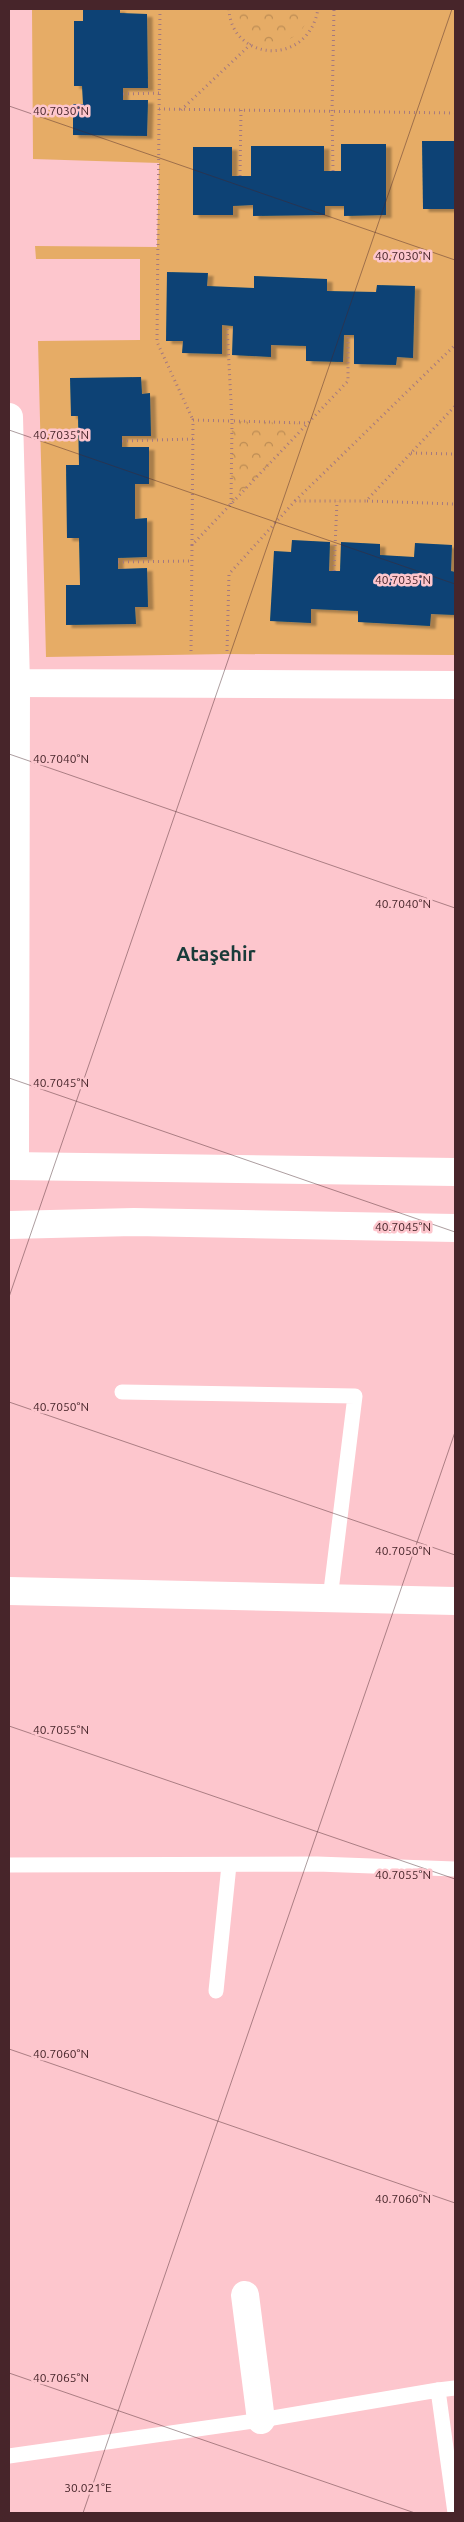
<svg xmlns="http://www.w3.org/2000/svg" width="464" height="2522" font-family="Ubuntu,sans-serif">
	<defs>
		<pattern id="forest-crowns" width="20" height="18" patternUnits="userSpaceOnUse" patternTransform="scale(1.25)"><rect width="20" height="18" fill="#e6ac66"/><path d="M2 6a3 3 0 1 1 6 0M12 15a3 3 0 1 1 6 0" fill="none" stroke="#bc8c54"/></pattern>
		<filter id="shadow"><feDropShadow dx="5.5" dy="3" stdDeviation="1" flood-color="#0004"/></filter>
	</defs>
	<rect width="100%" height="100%" fill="#fdc6cd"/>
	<polygon fill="#e6ac66" points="32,9 455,9 455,655 227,654 46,657 38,341 140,340 140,259 36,259 35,246 157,247 159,163 33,159"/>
	<g fill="url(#forest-crowns)">
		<path d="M238,9H310C304,55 240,53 238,9Z"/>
		<polygon points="232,421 308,424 231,504"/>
	</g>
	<g fill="#084374" filter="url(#shadow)">
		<polygon points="83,9 120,9 120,13 147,14 148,88 123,88 123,100 148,100 147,136 73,135 73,104 83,104 82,86 74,86 74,21 83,21"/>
		<polygon points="422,141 455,141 455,209 423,209"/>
		<polygon points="341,144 386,144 386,215 344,216 344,206 325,206 325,215 253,216 253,205 233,206 233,215 193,215 193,147 232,147 232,176 251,176 251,146 324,146 324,171 341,171"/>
		<polygon points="167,272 208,273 207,286 254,288 254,276 327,279 327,291 376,292 377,285 415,286 413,358 397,357 396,365 354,364 354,335 344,335 343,362 306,361 306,346 271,345 271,357 232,355 233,326 222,325 222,354 182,353 183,341 166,341"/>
		<polygon points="141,377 142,394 150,393 151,436 122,436 122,447 149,447 149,484 135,484 135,519 147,518 147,557 118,558 118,569 147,568 148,607 135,607 136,624 66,625 66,585 80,585 79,538 67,538 66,465 79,465 78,416 71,416 70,378"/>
		<polygon points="292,540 330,542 329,571 340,571 341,542 380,544 380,555 414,557 415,543 452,545 451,571 455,572 455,615 431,614 430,626 358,622 358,611 311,609 311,623 270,621 274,551 291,552"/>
	</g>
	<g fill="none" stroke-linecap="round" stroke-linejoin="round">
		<g stroke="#a5797f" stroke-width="3" stroke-dasharray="1 4" stroke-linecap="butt">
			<polyline points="160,9 157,342 193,420"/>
			<path d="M229,9C231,61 308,68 318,9"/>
			<polyline points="123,94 160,93"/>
			<polyline points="159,109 455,113"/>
			<polyline points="181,110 251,44"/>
			<polyline points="333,171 332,112 334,9"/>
			<polyline points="240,176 241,110"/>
			<polyline points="122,441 193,439"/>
			<polyline points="411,453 455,454"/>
			<polyline points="295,501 455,345"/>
			<polyline points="367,501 455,504"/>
			<polyline points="231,504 232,421 307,423"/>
			<polyline points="192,545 193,420 232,421 227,326"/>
			<polyline points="118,562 192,561"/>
			<polyline points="334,571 337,501"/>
			<polyline points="191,651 192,545 348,381 348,335"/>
			<polyline points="227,651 229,574 295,501 366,501 455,406"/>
		</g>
		<g stroke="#fff" stroke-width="15">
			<polyline points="122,1392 355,1396 330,1599"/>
			<polyline points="9,1865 317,1864 455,1869"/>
			<polyline points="216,1991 229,1865"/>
			<polyline points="438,2390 455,2388"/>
			<polyline points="9,2456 261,2420 438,2390 455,2513"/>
		</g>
		<g stroke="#fff" stroke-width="28">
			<polyline points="9,417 16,683 455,685"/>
			<polyline points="9,683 16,683 15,1166"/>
			<polyline points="9,1591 455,1601"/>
			<polyline points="245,2295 261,2420"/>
		</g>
		<g stroke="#fff" stroke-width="28">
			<polyline points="9,1166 455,1172"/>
			<polyline points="9,1225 134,1222 455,1228"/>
		</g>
	</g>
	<path fill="none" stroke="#47252a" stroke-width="1" stroke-opacity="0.45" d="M9,106L455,260M9,430L455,584M9,754L455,908M9,1078L455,1232M9,1297L452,9M9,1402L455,1555M9,1726L455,1879M9,2049L455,2203M9,2373L415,2513M83,2513L455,1432"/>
	<g text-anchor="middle" stroke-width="5" stroke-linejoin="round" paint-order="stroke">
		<g font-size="20" font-weight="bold" fill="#193b39" stroke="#fdc6cd">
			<text x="216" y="961">Ataşehir</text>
		</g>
	</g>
	<g font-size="12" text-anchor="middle" fill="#47252a" stroke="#fdc6cd" stroke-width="5" stroke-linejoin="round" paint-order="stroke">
		<text x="61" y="115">40.7030°N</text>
		<text x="403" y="260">40.7030°N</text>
		<text x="61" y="439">40.7035°N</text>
		<text x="403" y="584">40.7035°N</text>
		<text x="61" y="763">40.7040°N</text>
		<text x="403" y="908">40.7040°N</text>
		<text x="61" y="1087">40.7045°N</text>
		<text x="403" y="1231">40.7045°N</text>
		<text x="61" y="1411">40.7050°N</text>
		<text x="403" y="1555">40.7050°N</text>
		<text x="61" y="1734">40.7055°N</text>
		<text x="403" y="1879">40.7055°N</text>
		<text x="61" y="2058">40.7060°N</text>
		<text x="403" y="2203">40.7060°N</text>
		<text x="61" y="2382">40.7065°N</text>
		<text x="88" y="2492">30.021°E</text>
	</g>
	<rect width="464" height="2522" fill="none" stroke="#47252a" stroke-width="20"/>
</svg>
